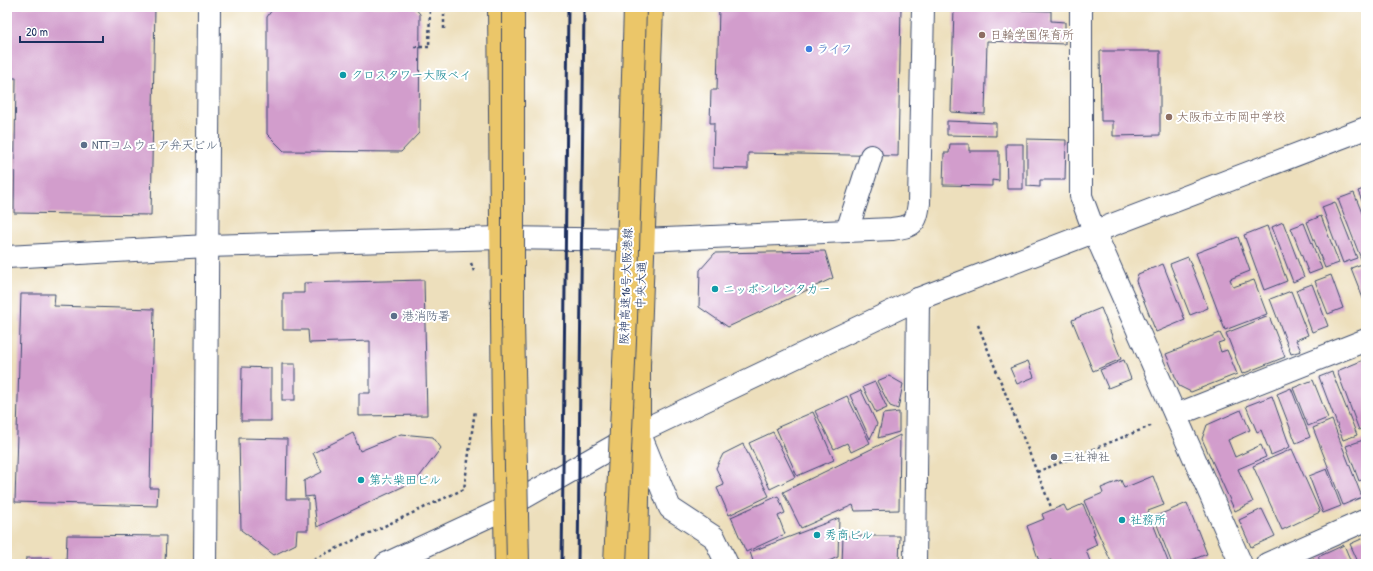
<svg xmlns="http://www.w3.org/2000/svg" width="1373" height="571" font-family="'Patrick Hand','Klee One',sans-serif">
	<rect width="100%" height="100%" fill="#fff"/>
	<filter id="ink" filterUnits="userSpaceOnUse"><feTurbulence type="fractalNoise" baseFrequency=".025" numOctaves="2"/><feDisplacementMap in="SourceGraphic" scale="8" xChannelSelector="R" yChannelSelector="G"/><feConvolveMatrix kernelMatrix="1 2 1 2 8 2 1 2 1" color-interpolation-filters="sRGB"/></filter>
	<filter id="wash" filterUnits="userSpaceOnUse"><feTurbulence type="fractalNoise" baseFrequency=".012" numOctaves="4" result="noise"/><feDisplacementMap in="SourceGraphic" scale="16" xChannelSelector="R" yChannelSelector="G"/><feGaussianBlur stdDeviation="0.9" result="paint"/><feColorMatrix in="noise" values="0 0 0 0 0 0 0 0 0 0 0 0 0 0 0 0 0 1.4 0 .05"/><feComposite in="paint" operator="in"/></filter>
	<g filter="url(#wash)">
		<rect width="100%" height="100%" fill="#eddfbc"/>
		<g id="blocks">
			<g fill="#d29dcc">
				<polygon points="7,7 155,7 151,215 14,213 16,78 7,78"/>
				<polygon points="274,7 414,7 420,14 419,133 401,152 284,151 267,134 267,17"/>
				<polygon points="719,7 901,7 898,156 748,153 748,169 713,168 714,123 710,123 711,90 717,90"/>
				<polygon points="954,8 1051,11 1051,21 1065,22 1065,44 987,41 985,114 951,112"/>
				<polygon points="1100,51 1160,51 1160,135 1113,136 1113,121 1101,121"/>
				<polygon points="947,121 996,123 996,136 947,135"/>
				<polygon points="1027,139 1066,140 1065,180 1040,180 1040,187 1027,186"/>
				<polygon points="950,144 969,144 969,151 999,151 999,181 992,180 992,186 943,185 944,153 949,153"/>
				<polygon points="1006,144 1023,144 1023,189 1007,189"/>
				<polygon points="1366,188 1366,211 1358,191"/>
				<polygon points="1354,193 1366,223 1366,256 1361,259 1338,199"/>
				<polygon points="1335,202 1357,258 1343,263 1322,207"/>
				<polygon points="1321,216 1339,263 1325,268 1307,222"/>
				<polygon points="1283,222 1304,277 1293,282 1272,227"/>
				<polygon points="1304,223 1322,269 1309,274 1291,228"/>
				<polygon points="1267,226 1287,281 1264,290 1244,235"/>
				<polygon points="1238,237 1250,271 1230,279 1233,287 1254,280 1267,314 1225,330 1196,253"/>
				<polygon points="825,251 833,278 728,327 699,307 700,270 715,253"/>
				<polygon points="1188,257 1208,308 1190,315 1170,264"/>
				<polygon points="1163,264 1185,320 1156,332 1136,281 1138,274"/>
				<polygon points="1362,264 1366,275 1366,306 1351,268"/>
				<polygon points="1331,275 1343,308 1328,314 1315,281"/>
				<polygon points="424,280 427,415 359,416 359,393 370,393 370,341 309,343 308,330 283,330 283,293 304,293 304,283"/>
				<polygon points="1312,284 1328,326 1312,332 1296,290"/>
				<polygon points="1291,291 1308,335 1296,340 1301,351 1291,354 1270,299"/>
				<polygon points="21,294 55,294 54,306 154,309 150,488 158,488 157,506 15,502"/>
				<polygon points="1101,308 1121,359 1093,371 1072,320"/>
				<polygon points="1269,316 1285,357 1242,374 1226,333"/>
				<polygon points="1220,333 1224,341 1218,343 1221,352 1227,350 1237,374 1191,392 1179,386 1166,354"/>
				<polygon points="1366,359 1366,428 1359,430 1337,371"/>
				<polygon points="1124,360 1131,379 1108,388 1100,370"/>
				<polygon points="1028,361 1034,377 1017,384 1010,368"/>
				<rect x="282" y="364" width="13" height="36"/>
				<polygon points="242,367 271,368 271,421 241,421"/>
				<polygon points="1332,372 1357,435 1343,440 1319,377"/>
				<polygon points="889,376 903,384 898,409 890,406 877,381"/>
				<polygon points="1313,380 1328,418 1308,426 1293,388"/>
				<polygon points="875,382 887,408 876,413 863,387"/>
				<polygon points="1291,388 1310,437 1296,443 1277,394"/>
				<polygon points="861,390 877,424 870,439 850,395"/>
				<polygon points="847,396 870,443 851,452 847,443 834,449 815,411"/>
				<polygon points="1272,396 1290,447 1271,455 1261,430 1257,432 1246,406"/>
				<polygon points="1241,410 1250,430 1228,440 1235,457 1261,445 1266,457 1238,469 1253,502 1235,511 1202,439 1207,425"/>
				<polygon points="813,412 834,460 797,476 776,428"/>
				<polygon points="899,412 899,432 878,438 883,414"/>
				<polygon points="1332,420 1362,497 1343,505 1313,428"/>
				<polygon points="773,432 795,477 770,489 749,443"/>
				<polygon points="353,433 360,451 401,434 433,437 441,448 417,480 317,527 313,496 305,497 304,481 322,472 313,453"/>
				<polygon points="900,435 899,510 855,511 853,505 801,528 783,492"/>
				<polygon points="239,438 287,439 286,499 308,499 308,530 297,530 296,544 274,555 241,530"/>
				<polygon points="1366,439 1366,478 1359,481 1346,446"/>
				<polygon points="743,444 769,496 729,515 717,488 724,485 716,468 723,454"/>
				<polygon points="1292,449 1320,512 1282,530 1253,466"/>
				<polygon points="1327,469 1341,506 1323,513 1309,476"/>
				<polygon points="1153,476 1164,505 1148,511 1169,564 1112,564 1084,501 1103,493 1101,488 1121,480 1124,488"/>
				<polygon points="778,496 785,513 778,516 785,534 746,552 731,517"/>
				<polygon points="1187,503 1207,554 1181,564 1172,564 1154,517"/>
				<polygon points="1083,504 1095,534 1093,535 1097,545 1086,550 1091,564 1053,564 1051,560 1040,564 1027,526 1044,519 1042,514 1064,505 1067,511"/>
				<polygon points="1262,509 1275,536 1251,547 1239,520"/>
				<polygon points="839,518 838,557 822,564 754,564 750,552"/>
				<polygon points="67,535 166,536 165,564 66,564"/>
				<polygon points="843,536 900,536 899,564 842,564"/>
				<polygon points="1366,537 1366,564 1359,564 1350,544"/>
				<polygon points="1344,545 1352,564 1322,564 1318,557"/>
				<polygon points="26,558 50,558 50,564 25,564"/>
				<polygon points="1314,558 1316,564 1300,564"/>
			</g>
		</g>
	</g>
	<g filter="url(#ink)">
		<use href="#blocks" fill-opacity="0" stroke="#3a496c" stroke-width="1"/>
		<g fill="none" stroke-linecap="round" stroke-linejoin="round">
			<defs>
				<g id="minor">
					<polyline points="1081,7 1081,196 1094,231 1241,564"/>
					<polyline points="847,231 871,156"/>
					<path d="M7,257L207,246L501,238L643,240L892,229C913,226 916,225 919,203L923,7"/>
					<polyline points="1176,415 1366,340"/>
					<polyline points="639,432 670,508 714,537 727,564"/>
					<polyline points="205,564 209,7"/>
					<polyline points="386,564 504,509 639,432 918,299 1366,128"/>
					<polyline points="915,564 918,299"/>
					<polyline points="1267,564 1366,520"/>
				</g>
				<g id="major">
					<polyline points="499,7 503,422 506,564"/>
					<polyline points="637,564 639,432 639,365 652,7"/>
				</g>
			</defs>
			<use href="#minor" stroke="#3a496c" stroke-width="24"/>
			<use href="#major" stroke="#3a496c" stroke-width="24"/>
			<g stroke="#3a496c" stroke-width="2.5" stroke-dasharray="3 3" stroke-linecap="butt">
				<polyline points="444,29 444,7"/>
				<polyline points="414,47 429,47 430,7"/>
				<polyline points="471,263 475,274"/>
				<polyline points="978,325 1051,507"/>
				<polyline points="1037,472 1153,425"/>
				<polyline points="303,564 464,489 475,410"/>
			</g>
			<use href="#minor" stroke="#fff" stroke-width="22"/>
			<use href="#major" stroke="#ebc669" stroke-width="22"/>
			<g stroke="#1b2f5e" stroke-width="3">
				<polyline points="562,564 568,7"/>
				<polyline points="578,564 584,7"/>
			</g>
			<defs>
				<g id="highway-bridge">
					<polyline points="513,7 513,321 518,564"/>
					<polyline points="615,564 626,318 635,7"/>
				</g>
			</defs>
			<use href="#highway-bridge" stroke="#3a496c" stroke-width="24" stroke-linecap="butt"/>
			<use href="#highway-bridge" stroke="#ebc669" stroke-width="22"/>
		</g>
	</g>
	<g fill="#8d6e63" stroke="#fff" stroke-width="1.5">
		<circle cx="982" cy="35" r="4"/>
		<circle cx="1169" cy="117" r="4"/>
	</g>
	<circle fill="#3f7fe0" stroke="#fff" stroke-width="1.5" cx="809" cy="49" r="4"/>
	<g fill="#0f9aa8" stroke="#fff" stroke-width="1.5">
		<circle cx="343" cy="75" r="4"/>
		<circle cx="715" cy="289" r="4"/>
		<circle cx="361" cy="480" r="4"/>
		<circle cx="1122" cy="520" r="4"/>
		<circle cx="817" cy="535" r="4"/>
	</g>
	<g fill="#5c6f8a" stroke="#fff" stroke-width="1.5">
		<circle cx="84" cy="145" r="4"/>
		<circle cx="394" cy="316" r="4"/>
	</g>
	<circle fill="#6b7280" stroke="#fff" stroke-width="1.5" cx="1054" cy="457" r="4"/>
	<g text-anchor="middle" stroke-width="4" stroke-linejoin="round" paint-order="stroke">
		<g font-size="12" fill="#785e54" stroke="#fff" text-anchor="start">
			<text x="990" y="39">日輪学園保育所</text>
			<text x="1177" y="121">大阪市立市岡中学校</text>
		</g>
		<g font-size="12" fill="#366cbe" stroke="#fff" text-anchor="start">
			<text x="817" y="53">ライフ</text>
		</g>
		<g font-size="12" fill="#0d838f" stroke="#fff" text-anchor="start">
			<text x="351" y="79">クロスタワー大阪ベイ</text>
			<text x="723" y="293">ニッポンレンタカー</text>
			<text x="369" y="484">第六柴田ビル</text>
			<text x="1130" y="524">社務所</text>
			<text x="825" y="539">秀商ビル</text>
		</g>
		<g font-size="12" fill="#4e5e75" stroke="#fff" text-anchor="start">
			<text x="92" y="149">NTTコムウェア弁天ビル</text>
			<text x="402" y="320">港消防署</text>
		</g>
		<g font-size="12" fill="#1b2f5e" stroke="#fff">
			<text transform="translate(641 285) rotate(-88)" y="4">中央大通</text>
			<text transform="translate(626 286) rotate(-88)" y="4">阪神高速16号大阪港線</text>
		</g>
		<g font-size="12" fill="#5b616d" stroke="#fff" text-anchor="start">
			<text x="1062" y="461">三社神社</text>
		</g>
	</g>
	<rect width="1373" height="571" fill="none" stroke="#fff" stroke-width="24"/>
	<path d="M20 36v6h83v-6" fill="none" stroke="#1b2f5e" stroke-width="2"/>
	<text x="26" y="36" font-size="12" fill="#1b2f5e" stroke="#ffffff" stroke-width="3" paint-order="stroke">20 m</text>
</svg>
